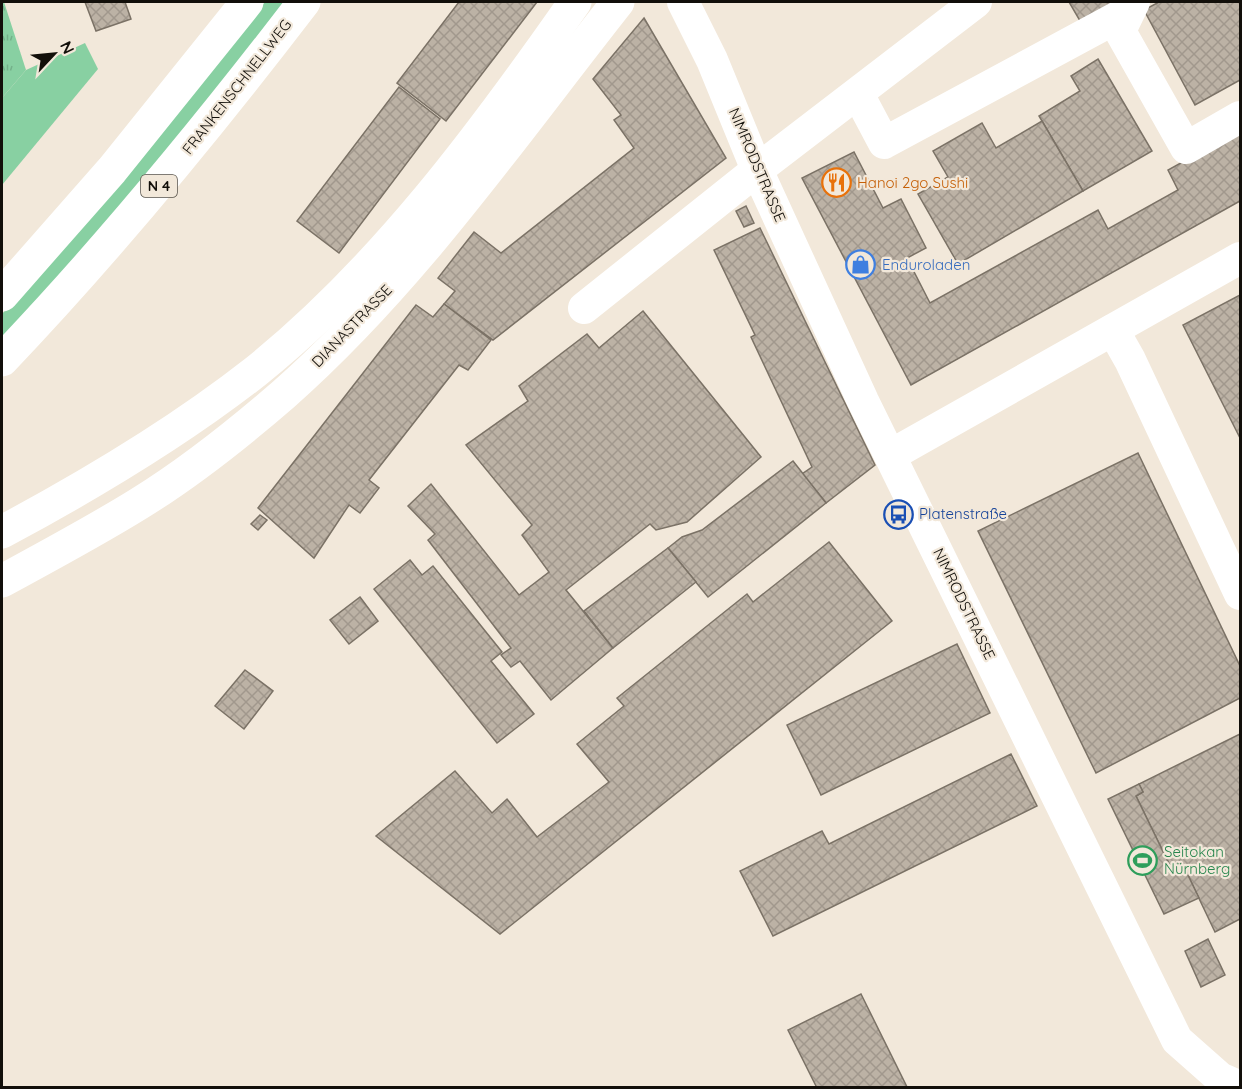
<svg xmlns="http://www.w3.org/2000/svg" width="1242" height="1089" font-family="Quicksand,sans-serif">
	<defs>
		<pattern id="park-tufts" width="24" height="20" patternUnits="userSpaceOnUse" patternTransform="scale(1.5)"><rect width="24" height="20" fill="#88d0a2"/><path d="M3 7l-1-3M5 7V3M7 7l1-3M15 17l-1-3M17 17v-4M19 17l1-3" fill="none" stroke="#74b18a"/></pattern>
		<pattern id="building-cross-hatch" width="8" height="8" patternUnits="userSpaceOnUse" patternTransform="scale(1.5)"><rect width="8" height="8" fill="#bcb2a5"/><path d="M0 0l8 8M0 8l8-8" fill="none" stroke="#a1988d"/></pattern>
	</defs>
	<rect width="100%" height="100%" fill="#f2e8da"/>
	<g fill="#88d0a2">
		<path d="M265,2H286C194,117 104,233 2,339V314L35,277Z"/>
		<polygon points="85,43 98,69 2,185 2,98 26,70"/>
	</g>
	<polygon fill="url(#park-tufts)" points="2,2 4,2 26,70 2,98"/>
	<g fill="url(#building-cross-hatch)" stroke="#7b7266" stroke-width="1.5">
		<polygon points="85,2 125,2 131,19 96,31"/>
		<polygon points="459,2 537,2 446,121 397,83"/>
		<polygon points="1069,2 1122,2 1083,26"/>
		<polygon points="1159,2 1240,2 1240,80 1195,105 1144,10"/>
		<polygon points="644,18 726,158 493,340 444,304 455,291 438,278 474,232 501,253 634,148 614,120 621,115 593,79"/>
		<polygon points="1098,59 1152,151 1083,191 1039,116 1080,91 1071,76"/>
		<polygon points="399,87 440,119 339,253 297,221"/>
		<polygon points="1042,121 1083,191 958,264 918,194 948,177 933,151 982,123 996,148"/>
		<polygon points="1240,130 1240,201 911,385 802,178 854,152 883,208 901,199 926,248 907,258 930,303 1098,210 1108,229 1178,190 1168,170"/>
		<polygon points="746,206 754,223 744,227 736,211"/>
		<polygon points="760,228 875,465 826,503 802,474 812,467 751,337 755,335 714,250"/>
		<polygon points="1240,295 1240,438 1183,325"/>
		<polygon points="444,304 491,340 468,370 459,365 369,480 379,488 360,513 349,505 314,558 258,508 416,305 433,317"/>
		<polygon points="643,311 761,457 687,522 656,530 650,524 566,590 613,648 551,700 520,661 511,667 501,655 511,648 428,540 435,534 408,506 431,484 519,595 549,572 522,535 532,525 466,445 528,401 519,386 587,334 599,348"/>
		<polygon points="1138,453 1240,666 1240,698 1096,773 978,531"/>
		<polygon points="793,461 826,503 708,597 668,548 682,537 702,530"/>
		<polygon points="260,515 267,520 258,530 251,524"/>
		<polygon points="829,542 892,621 500,934 376,836 455,771 492,813 507,799 537,837 609,782 577,744 624,706 617,698 747,594 753,602"/>
		<polygon points="668,548 696,582 613,648 584,611"/>
		<polygon points="410,560 422,575 433,566 502,652 491,661 534,714 497,743 374,589"/>
		<polygon points="360,597 378,621 349,644 330,620"/>
		<polygon points="957,644 990,713 821,795 787,725"/>
		<polygon points="245,670 273,691 244,729 215,706"/>
		<polygon points="1240,734 1240,919 1215,932 1184,867 1173,872 1136,796 1143,792 1139,784"/>
		<polygon points="1011,754 1037,806 773,936 740,871 822,831 829,844"/>
		<polygon points="1139,784 1143,792 1136,796 1173,872 1184,867 1199,898 1164,914 1108,799"/>
		<polygon points="1208,939 1225,975 1201,987 1185,951"/>
		<polygon points="861,994 907,1087 907,1088 817,1088 788,1030"/>
	</g>
	<g fill="none" stroke-linecap="round" stroke-linejoin="round">
		<g stroke="#fff" stroke-width="32">
			<polyline points="683,2 712,60 757,170 863,401 1177,1040 1220,1078 1240,1087"/>
			<polyline points="1134,2 1120,31 1186,148 1240,117"/>
			<polyline points="858,94 884,143 1129,11"/>
			<polyline points="584,308 757,170 976,2"/>
			<polyline points="1113,330 1130,360 1240,594"/>
			<polyline points="891,455 1240,258"/>
		</g>
		<g stroke="#fff" stroke-width="33">
			<path d="M2,532C90,485 176,434 255,372C382,270 482,135 575,2"/>
			<path d="M2,581C48,556 95,531 140,503C190,472 239,433 284,394C413,280 512,136 618,2"/>
		</g>
		<g stroke="#fff" stroke-width="33">
			<polyline points="2,295 112,170 247,2"/>
			<path d="M2,360C110,247 209,126 304,2"/>
		</g>
	</g>
	<defs>
		<symbol id="restaurant-ring" viewBox="-11 -11 22 22"><circle r="9.5" fill="#f2e8da" stroke="#e8710a" stroke-width="1.5"/><path d="M-5-6h1v4h1v-4h1v4h1v-4h1v5L-1.5 .5V6h-2V.5L-5-1ZM5-6V6H3V1.5H1.5Q1.5-4 5-6Z" fill="#e8710a"/></symbol>
		<symbol id="shop-ring" viewBox="-11 -11 22 22"><circle r="9.5" fill="#f2e8da" stroke="#3f7fe0" stroke-width="1.5"/><path d="M-5-2.5h2.3a2.7 3.5 0 0 1 5.4 0H5L5.5 6h-11ZM-1.5-2.5h3a1.5 2.3 0 0 0-3 0Z" fill="#3f7fe0"/></symbol>
		<symbol id="bus-ring" viewBox="-11 -11 22 22"><circle r="9.5" fill="#f2e8da" stroke="#1a4fb4" stroke-width="1.5"/><path d="M-5-6H5V4H4V6H2V4H-2V6H-4V4H-5ZM-3.5-4V0h7V-4ZM-3.5 1.2v1.5H-2V1.2ZM2 1.2v1.5H3.5V1.2Z" fill="#1a4fb4"/></symbol>
		<symbol id="stadium-ring" viewBox="-11 -11 22 22"><circle r="9.5" fill="#f2e8da" stroke="#2e9e5b" stroke-width="1.5"/><path d="M0-5a6.5 5 0 1 0 0 10a6.5 5 0 1 0 0-10ZM-3.5-1.8h7v3.6h-7Z" fill="#2e9e5b"/></symbol>
	</defs>
	<g fill-rule="evenodd">
		<use href="#restaurant-ring" x="820" y="166" width="33" height="33"/>
		<use href="#shop-ring" x="844" y="248" width="33" height="33"/>
		<use href="#bus-ring" x="882" y="498" width="33" height="33"/>
		<use href="#stadium-ring" x="1126" y="844" width="33" height="33"/>
	</g>
	<g text-anchor="middle" stroke-width="4.5" stroke-linejoin="round" paint-order="stroke">
		<rect fill="#f2e8da" stroke="#555048" stroke-width="1.5" x="141" y="175" width="36" height="22" rx="4.5"/>
		<g font-size="14" font-weight="bold" fill="#120f0a">
			<text x="159" y="191">N 4</text>
		</g>
		<g font-size="15" fill="#120f0a" stroke="#f2e8da">
			<text transform="translate(237 87) rotate(-52)" y="5">FRANKENSCHNELLWEG</text>
			<text transform="translate(757 165) rotate(67)" y="5">NIMRODSTRASSE</text>
			<text transform="translate(352 326) rotate(-46)" y="5">DIANASTRASSE</text>
			<text transform="translate(964 604) rotate(64)" y="5">NIMRODSTRASSE</text>
		</g>
		<g font-size="15" fill="#c56008" stroke="#f2e8da" text-anchor="start">
			<text x="857" y="188">Hanoi 2go Sushi</text>
		</g>
		<g font-size="15" fill="#366cbe" stroke="#f2e8da" text-anchor="start">
			<text x="882" y="270">Enduroladen</text>
		</g>
		<g font-size="15" fill="#164399" stroke="#f2e8da" text-anchor="start">
			<text x="919" y="519">Platenstraße</text>
		</g>
		<g font-size="15" fill="#27864d" stroke="#f2e8da" text-anchor="start">
			<text x="1164" y="857">Seitokan<tspan x="1164" dy="17">Nürnberg</tspan></text>
		</g>
	</g>
	<rect width="1242" height="1089" fill="none" stroke="#120f0a" stroke-width="6"/>
	<g transform="translate(54 54) rotate(64)" stroke="#f2e8da" stroke-width="4.5" paint-order="stroke">
	<path d="M0-4.5L10 22L0 15L-10 22Z" fill="#120f0a"/>
	<text y="-9" font-size="16" font-weight="bold" text-anchor="middle" fill="#120f0a">N</text>
	</g>
</svg>
